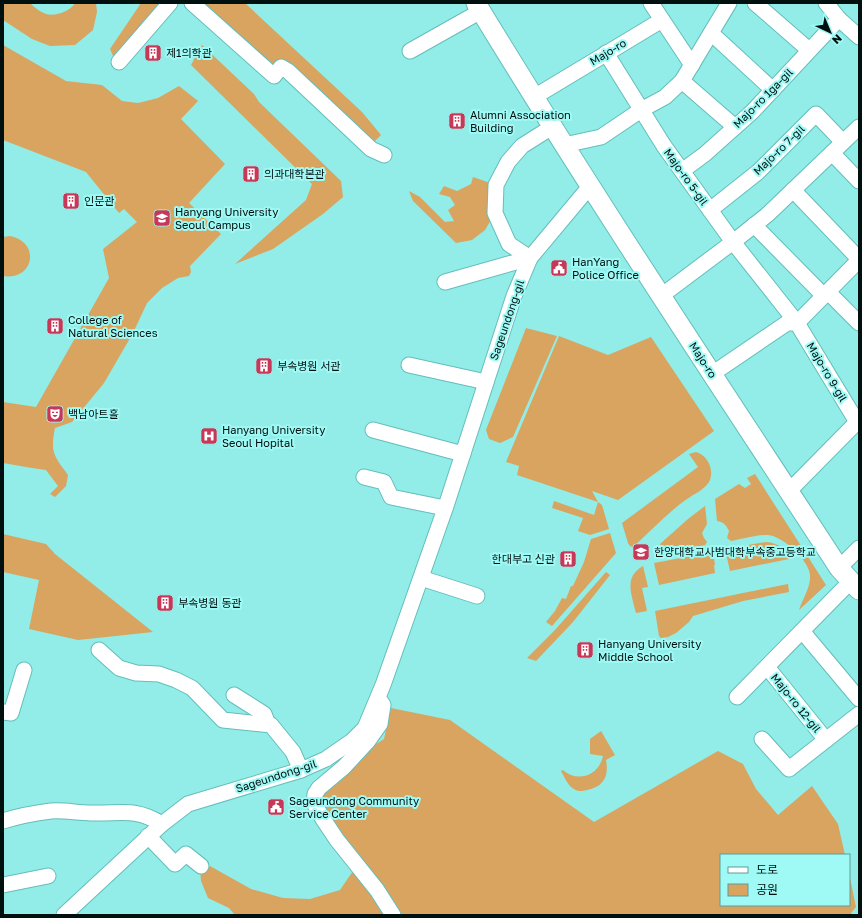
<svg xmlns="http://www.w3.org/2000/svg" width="862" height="918" font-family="'Golos Text','Noto Sans KR',sans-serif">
	<rect width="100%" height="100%" fill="#92ece8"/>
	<g fill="#d8a45f">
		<path d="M3,3H30C34,7 40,12 46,14C55,17 71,11 75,3H96L97,12L93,30L75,45L50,46L32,39L3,20Z"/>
		<polygon points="141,3 170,3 114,58 110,49"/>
		<polygon points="192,3 245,3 362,112 381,135 373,143 288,71 274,76"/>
		<path d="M3,45L66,81L102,85L122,101L138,103L158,98L179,86L198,101L181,119L225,164L189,203L221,234L190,266L191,272L189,276L178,278L162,288L147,303L133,333L104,383L72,422L55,428C50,453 54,456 68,475L66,486L55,497L50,494L58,486L46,470L32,468L3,463V402L36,407L109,278L103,249L137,222L124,209L119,213L86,172L3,140Z"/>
		<polygon points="202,45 254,94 259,102 341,181 343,197 323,214 273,249 235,264 306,200 312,184 191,65"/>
		<polygon points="473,177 496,185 495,213 485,230 472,240 456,243 413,201 409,191 420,197 445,222 454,221 448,210 455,205 450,197 439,194 444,186 457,191 471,184"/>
		<path d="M10,236C41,242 34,281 3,276V237Z"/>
		<polygon points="526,328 557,336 513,437 500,443 489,439 486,430"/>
		<polygon points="559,336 608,355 651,337 714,431 618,500 592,491 598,502 602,505 609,529 590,535 578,531 583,518 552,508 554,501 594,515 598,502 517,475 519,466 506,462"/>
		<path d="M696,452C708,455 715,471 709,482C704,490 694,494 687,499C667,513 651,531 633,547L630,546L628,543L622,523L698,467L689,454Z"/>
		<path d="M755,474L826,585L799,610C803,598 811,587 810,575C809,560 782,535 767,535C755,535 742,539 731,541L727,538L729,531C726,525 724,522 717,521L715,499L739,484L745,488L751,484L747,478Z"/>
		<polygon points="705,506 707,524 702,533 704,538 707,542 705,545 669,552 663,550 660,544 688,519"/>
		<polygon points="610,533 616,553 552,626 546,622 555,611 562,598 566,599 571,586 573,586 584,562 591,539"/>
		<polygon points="3,534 46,544 55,554 153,632 78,640 29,629 39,580 3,572"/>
		<path d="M766,542C778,543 786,549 794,558L730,571L725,549Z"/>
		<polygon points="713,552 715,565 714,565 715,573 659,585 654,563"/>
		<path d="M643,566L648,587L642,588L647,611L636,613C632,595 623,577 643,566Z"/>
		<polygon points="606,572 610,575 573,622 536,661 527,658 555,630"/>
		<polygon points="788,584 789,592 743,601 693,616 689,622 676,633 668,637 661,638 659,636 655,611"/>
		<polygon points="391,708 450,720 594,822 718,751 743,764 756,789 778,815 812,786 838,824 845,855 721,855 721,905 849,905 849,873 856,907 851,913 852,915 235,915 229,908 208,898 201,881 200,869 210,866 251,889 283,898 310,899 340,890 353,871 315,819 307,797 312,785 384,739"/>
		<path d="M601,731L615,755L606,760C609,776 604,787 587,790C583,791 578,792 574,789C568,786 565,778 561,771L563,770C577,783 599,776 603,756L590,754V739Z"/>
	</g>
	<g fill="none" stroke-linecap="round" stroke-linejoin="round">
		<defs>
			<g id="minor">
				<polyline points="192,3 274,76 281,67 288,71 371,149 384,155"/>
				<polyline points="651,3 692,65"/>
				<polyline points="755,3 809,50"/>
				<polyline points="826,3 839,19 859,37"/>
				<polyline points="711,33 773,90"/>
				<polyline points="410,51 481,11"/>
				<polyline points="606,53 664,146 733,242 797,323 857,422"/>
				<polyline points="119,62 170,3"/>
				<polyline points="682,81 735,127"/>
				<polyline points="534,97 662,20"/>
				<polyline points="564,145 601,137 641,110 665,97 682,81 729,3"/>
				<polyline points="832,153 859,181"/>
				<polyline points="682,171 705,154 752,112 839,19"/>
				<polyline points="793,190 859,259"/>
				<polyline points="710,210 758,172 816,114 843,142"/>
				<polyline points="754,225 824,296"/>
				<polyline points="530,258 509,244 495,213 496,185 508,162 522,146 552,127"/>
				<polyline points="445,282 530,258"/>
				<polyline points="828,292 859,323"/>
				<polyline points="661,296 733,242 767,215 859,127"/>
				<polyline points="409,365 486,382"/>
				<polyline points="712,374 787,323 797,323 859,260"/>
				<polyline points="373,430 463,454"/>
				<polyline points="364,477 384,482 391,497 445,508"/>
				<polyline points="789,491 859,420"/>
				<polyline points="839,568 859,548"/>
				<polyline points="421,578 477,596"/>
				<polyline points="802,631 859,699"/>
				<polyline points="99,650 119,668 136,673 159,674 176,680 192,688 223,720 271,725 293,752 301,770"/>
				<polyline points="767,667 826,740"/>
				<polyline points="234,695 264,714 268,724"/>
				<polyline points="737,697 851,581"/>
				<polyline points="379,699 383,705 380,724 368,741 344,767 319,788 315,794 314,803 323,819 337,840 377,890 393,915"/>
				<polyline points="3,712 11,713 24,670"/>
				<polyline points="762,739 789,769 859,714"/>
				<path d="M3,821C19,816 35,813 51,811C64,810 78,813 91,813C121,814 134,807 162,824"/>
				<polyline points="148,836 175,864 186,854 201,866"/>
				<polyline points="3,885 48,876"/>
				<polyline points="64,915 162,824 188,804 301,770 326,759 352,741 365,728 383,685 446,506 514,296 530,258 591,185"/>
			</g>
			<path id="major" d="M476,3C592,194 717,381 839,568L859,590"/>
		</defs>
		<use href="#minor" stroke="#64bebb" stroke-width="17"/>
		<use href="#major" stroke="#64bebb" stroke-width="21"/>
		<use href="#minor" stroke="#fff" stroke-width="15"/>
		<use href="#major" stroke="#fff" stroke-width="19"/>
	</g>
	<defs>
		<symbol id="building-square" viewBox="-11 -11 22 22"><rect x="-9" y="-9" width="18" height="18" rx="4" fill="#c73757" stroke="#9ff9f5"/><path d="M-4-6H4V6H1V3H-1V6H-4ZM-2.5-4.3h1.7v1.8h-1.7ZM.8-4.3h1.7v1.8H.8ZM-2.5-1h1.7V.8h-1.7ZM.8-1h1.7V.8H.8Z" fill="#fff"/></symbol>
		<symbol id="university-square" viewBox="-11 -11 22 22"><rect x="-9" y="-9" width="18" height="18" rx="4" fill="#c73757" stroke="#9ff9f5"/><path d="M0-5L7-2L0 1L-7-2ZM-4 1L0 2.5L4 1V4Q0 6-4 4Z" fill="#fff"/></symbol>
		<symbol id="civic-square" viewBox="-11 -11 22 22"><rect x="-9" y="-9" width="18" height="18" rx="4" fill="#c73757" stroke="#9ff9f5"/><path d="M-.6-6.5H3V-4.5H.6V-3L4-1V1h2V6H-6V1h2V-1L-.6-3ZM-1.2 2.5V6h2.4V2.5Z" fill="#fff"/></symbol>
		<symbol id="theatre-square" viewBox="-11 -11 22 22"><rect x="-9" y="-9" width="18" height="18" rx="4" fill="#c73757" stroke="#9ff9f5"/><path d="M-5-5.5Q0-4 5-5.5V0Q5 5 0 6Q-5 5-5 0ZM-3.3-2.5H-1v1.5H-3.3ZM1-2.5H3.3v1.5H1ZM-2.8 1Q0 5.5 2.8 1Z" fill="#fff"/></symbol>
		<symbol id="hospital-square" viewBox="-11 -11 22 22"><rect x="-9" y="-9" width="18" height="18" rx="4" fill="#c73757" stroke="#9ff9f5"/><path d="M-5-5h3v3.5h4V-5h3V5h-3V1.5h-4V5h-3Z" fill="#fff"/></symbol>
		<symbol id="school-square" viewBox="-11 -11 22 22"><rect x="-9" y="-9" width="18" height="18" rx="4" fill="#c73757" stroke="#9ff9f5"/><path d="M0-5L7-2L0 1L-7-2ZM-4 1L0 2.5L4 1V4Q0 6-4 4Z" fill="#fff"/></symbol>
	</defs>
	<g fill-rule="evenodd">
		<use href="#building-square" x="143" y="43" width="20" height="20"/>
		<use href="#building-square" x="447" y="111" width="20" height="20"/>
		<use href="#building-square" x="241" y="164" width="20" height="20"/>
		<use href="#building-square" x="61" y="191" width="20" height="20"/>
		<use href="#university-square" x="152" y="208" width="20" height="20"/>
		<use href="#civic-square" x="549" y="258" width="20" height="20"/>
		<use href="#building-square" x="45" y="316" width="20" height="20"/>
		<use href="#building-square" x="254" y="356" width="20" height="20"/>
		<use href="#theatre-square" x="45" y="404" width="20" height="20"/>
		<use href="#hospital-square" x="199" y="426" width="20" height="20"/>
		<use href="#school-square" x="631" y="542" width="20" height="20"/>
		<use href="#building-square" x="558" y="549" width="20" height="20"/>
		<use href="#building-square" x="155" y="593" width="20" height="20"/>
		<use href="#building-square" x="575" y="640" width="20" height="20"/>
		<use href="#civic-square" x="266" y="797" width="20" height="20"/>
	</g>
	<g text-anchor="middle" stroke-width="4" stroke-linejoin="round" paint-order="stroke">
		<g font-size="11" fill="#00100f" stroke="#9ff9f5">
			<text transform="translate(608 52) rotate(-31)" y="4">Majo-ro</text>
			<text transform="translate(763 98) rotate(-45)" y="4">Majo-ro 1ga-gil</text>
			<text transform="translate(779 150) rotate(-44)" y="4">Majo-ro 7-gil</text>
			<text transform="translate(686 177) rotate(54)" y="4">Majo-ro 5-gil</text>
			<text transform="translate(507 320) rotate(-71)" y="4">Sageundong-gil</text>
			<text transform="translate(703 360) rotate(57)" y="4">Majo-ro</text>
			<text transform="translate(827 372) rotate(59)" y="4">Majo-ro 9-gil</text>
			<text transform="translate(796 703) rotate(51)" y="4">Majo-ro 12-gil</text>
			<text transform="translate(276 776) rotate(-18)" y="4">Sageundong-gil</text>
		</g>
		<g font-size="11" fill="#00100f" stroke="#9ff9f5" text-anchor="start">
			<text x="166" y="57">제1의학관</text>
			<text x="470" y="119">Alumni Association<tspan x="470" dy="13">Building</tspan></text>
			<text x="264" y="178">의과대학본관</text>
			<text x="84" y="205">인문관</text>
			<text x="175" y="216">Hanyang University<tspan x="175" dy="13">Seoul Campus</tspan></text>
			<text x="572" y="266">HanYang<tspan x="572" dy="13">Police Office</tspan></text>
			<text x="68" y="324">College of<tspan x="68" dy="13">Natural Sciences</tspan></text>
			<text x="277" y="370">부속병원 서관</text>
			<text x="68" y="418">백남아트홀</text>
			<text x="222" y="434">Hanyang University<tspan x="222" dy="13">Seoul Hopital</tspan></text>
			<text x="654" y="556">한양대학교사범대학부속중고등학교</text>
			<text x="555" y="563" text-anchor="end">한대부고 신관</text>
			<text x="178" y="607">부속병원 동관</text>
			<text x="598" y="648">Hanyang University<tspan x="598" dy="13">Middle School</tspan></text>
			<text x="289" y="805">Sageundong Community<tspan x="289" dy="13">Service Center</tspan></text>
		</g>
	</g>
	<rect width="862" height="918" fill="none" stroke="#00100f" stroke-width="8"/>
	<rect x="720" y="854" width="130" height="52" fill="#9ff9f5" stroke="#5f9c99"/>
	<rect x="728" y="867" width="20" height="6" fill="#ffffff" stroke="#5f9c99"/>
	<text x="756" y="874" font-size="12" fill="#00100f">도로</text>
	<rect x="728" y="884" width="20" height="12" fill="#d8a45f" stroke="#5f9c99"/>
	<text x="756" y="894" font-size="12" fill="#00100f">공원</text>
	<g transform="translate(830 32) rotate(136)" stroke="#9ff9f5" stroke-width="3" paint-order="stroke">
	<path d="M0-3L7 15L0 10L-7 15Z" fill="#00100f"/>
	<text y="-6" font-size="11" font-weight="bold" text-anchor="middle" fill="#00100f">N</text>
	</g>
</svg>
